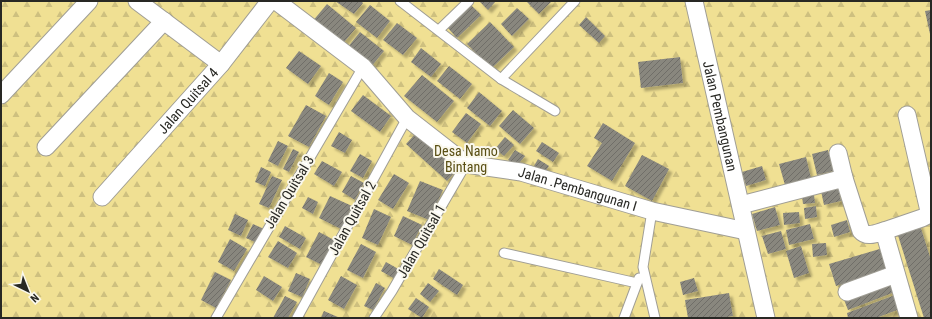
<svg xmlns="http://www.w3.org/2000/svg" width="932" height="319" font-family="'Roboto Condensed',sans-serif">
	<defs>
		<pattern id="forest-firs" width="22" height="20" patternUnits="userSpaceOnUse"><rect width="22" height="20" fill="#f0e093"/><path d="M5 1l3.5 6h-7zM16 11l3.5 6h-7z" fill="#cec07f"/></pattern>
		<pattern id="building-hatch" width="6" height="6" patternUnits="userSpaceOnUse"><rect width="6" height="6" fill="#89877e"/><path d="M-1 1l2-2M0 6l6-6M5 7l2-2" fill="none" stroke="#706e67"/></pattern>
		<filter id="shadow"><feDropShadow dx="3.5" dy="3.5" stdDeviation="1" flood-color="#0004"/></filter>
	</defs>
	<rect width="100%" height="100%" fill="#faf8ed"/>
	<rect fill="url(#forest-firs)" x="1" y="1" width="930" height="317"/>
	<g fill="url(#building-hatch)" filter="url(#shadow)">
		<polygon points="335,1 361,1 363,3 354,14"/>
		<polygon points="479,1 496,1 488,10"/>
		<polygon points="526,1 552,1 539,14"/>
		<polygon points="327,4 356,28 341,46 312,22"/>
		<polygon points="370,5 390,21 377,38 356,22"/>
		<polygon points="471,5 481,15 457,38 447,27"/>
		<polygon points="517,8 529,19 512,36 501,24"/>
		<polygon points="931,10 931,34 930,34 925,11"/>
		<polygon points="586,17 605,36 599,43 579,25"/>
		<polygon points="490,22 514,47 491,69 467,44"/>
		<polygon points="397,23 417,38 403,55 383,40"/>
		<polygon points="360,32 384,51 371,67 347,48"/>
		<polygon points="421,48 441,64 431,77 411,62"/>
		<polygon points="299,51 321,66 308,84 286,68"/>
		<polygon points="680,57 683,83 641,88 638,62"/>
		<polygon points="449,66 472,84 460,99 437,81"/>
		<polygon points="329,73 343,82 329,105 315,96"/>
		<polygon points="422,75 454,101 437,122 404,96"/>
		<polygon points="479,92 502,111 490,126 467,108"/>
		<polygon points="363,95 391,116 380,132 351,111"/>
		<polygon points="306,105 326,116 309,147 288,136"/>
		<polygon points="513,110 534,128 520,144 499,126"/>
		<polygon points="466,113 481,124 467,143 452,132"/>
		<polygon points="603,123 635,143 612,181 587,166 602,143 594,138"/>
		<polygon points="339,132 352,140 345,153 331,146"/>
		<polygon points="416,133 457,170 447,181 406,144"/>
		<polygon points="505,137 514,145 504,156 495,149"/>
		<polygon points="278,141 288,146 278,166 268,161"/>
		<polygon points="542,142 559,153 553,162 536,151"/>
		<polygon points="293,149 299,152 289,172 283,169"/>
		<polygon points="515,150 525,156 517,166 508,160"/>
		<polygon points="828,150 833,171 817,175 812,154"/>
		<polygon points="360,154 372,161 363,178 350,171"/>
		<polygon points="642,155 669,169 652,201 625,186"/>
		<polygon points="806,157 811,178 785,185 779,164"/>
		<polygon points="538,159 549,166 545,172 534,166"/>
		<polygon points="322,161 342,172 334,186 314,174"/>
		<polygon points="762,166 766,180 746,186 742,172"/>
		<polygon points="261,167 271,172 265,186 255,182"/>
		<polygon points="394,174 409,183 393,209 378,200"/>
		<polygon points="272,176 282,180 269,208 259,204"/>
		<polygon points="351,176 364,183 355,200 342,192"/>
		<polygon points="420,181 443,190 429,220 407,211"/>
		<polygon points="838,187 841,201 824,205 821,191"/>
		<polygon points="814,195 815,203 803,204 802,196"/>
		<polygon points="330,196 352,206 341,229 319,218"/>
		<polygon points="308,197 318,202 313,214 302,208"/>
		<polygon points="816,206 817,217 805,219 804,208"/>
		<polygon points="775,207 780,225 757,231 752,214"/>
		<polygon points="374,209 391,217 378,245 362,238"/>
		<polygon points="799,212 800,223 784,225 783,213"/>
		<polygon points="235,214 248,220 241,236 228,230"/>
		<polygon points="403,216 422,225 412,245 394,236"/>
		<polygon points="847,220 850,232 834,237 831,225"/>
		<polygon points="919,222 931,260 931,318 924,318 896,229"/>
		<polygon points="253,224 264,229 257,243 246,238"/>
		<polygon points="810,224 814,239 789,245 786,230"/>
		<polygon points="285,226 306,238 300,249 279,237"/>
		<polygon points="781,231 786,249 768,254 762,236"/>
		<polygon points="319,232 334,240 322,265 306,257"/>
		<polygon points="230,239 247,249 234,271 218,262"/>
		<polygon points="278,241 297,253 288,268 268,257"/>
		<polygon points="826,243 827,255 813,257 812,244"/>
		<polygon points="361,244 376,252 363,278 347,270"/>
		<polygon points="801,246 809,273 794,278 786,251"/>
		<polygon points="883,248 889,270 836,286 829,264"/>
		<polygon points="386,262 400,270 395,279 381,271"/>
		<polygon points="439,269 463,285 457,295 433,279"/>
		<polygon points="215,272 231,280 216,308 201,300"/>
		<polygon points="296,273 310,279 302,297 288,291"/>
		<polygon points="264,276 282,287 273,301 256,290"/>
		<polygon points="341,276 357,285 344,309 328,300"/>
		<polygon points="694,278 698,291 683,295 680,282"/>
		<polygon points="890,279 895,292 848,310 843,297"/>
		<polygon points="376,283 385,288 373,310 364,306"/>
		<polygon points="428,283 439,291 430,302 420,294"/>
		<polygon points="729,293 733,316 721,318 688,318 685,300"/>
		<polygon points="895,295 900,309 876,318 848,318 847,313"/>
		<polygon points="285,296 297,302 288,318 273,318"/>
		<polygon points="416,298 429,307 422,318 408,309"/>
		<polygon points="324,311 340,318 321,318"/>
	</g>
	<g fill="none" stroke-linecap="round" stroke-linejoin="round">
		<defs>
			<g id="service">
				<polyline points="400,1 501,79 555,111"/>
				<polyline points="439,30 469,1"/>
				<polyline points="501,79 575,1"/>
				<polyline points="652,211 643,267 655,318"/>
				<polyline points="504,253 637,283"/>
				<polyline points="216,318 363,67"/>
				<polyline points="297,318 407,118"/>
				<polyline points="374,318 392,291 466,164"/>
				<polyline points="624,318 639,278"/>
			</g>
			<g id="minor">
				<polyline points="137,1 221,64"/>
				<path id="s1" d="M276,1L363,67L407,118L466,164L521,172L652,211L746,231"/>
				<path id="s2" d="M694,1L766,318"/>
				<polyline points="1,95 89,1"/>
				<polyline points="46,147 164,21"/>
				<polyline points="838,153 844,178"/>
				<path id="s3" d="M102,197L221,64L270,1"/>
				<path d="M741,205L844,178L861,231C867,238 877,233 884,231L909,318"/>
				<polyline points="884,231 922,218 926,216 929,211 907,115"/>
				<polyline points="847,292 896,274"/>
			</g>
		</defs>
		<use href="#service" stroke="#a09e95" stroke-width="11"/>
		<use href="#minor" stroke="#a09e95" stroke-width="19"/>
		<use href="#service" stroke="#fff" stroke-width="9"/>
		<use href="#minor" stroke="#fff" stroke-width="17"/>
	</g>
	<g text-anchor="middle" stroke-width="4" stroke-linejoin="round" paint-order="stroke">
		<g font-size="14" fill="#282824" stroke="#faf8ed">
			<text dy="5" stroke="none"><textPath href="#s3" startOffset="129">Jalan Quitsal 4</textPath></text>
			<text dy="5" stroke="none"><textPath href="#s2" startOffset="118">Jalan Pembangunan</textPath></text>
			<text dy="5" stroke="none"><textPath href="#s1" startOffset="366">Jalan .Pembangunan I</textPath></text>
			<text transform="translate(289 192) rotate(-59)" y="5">Jalan Quitsal 3</text>
			<text transform="translate(352 218) rotate(-61)" y="5">Jalan Quitsal 2</text>
			<text transform="translate(421 241) rotate(-60)" y="5">Jalan Quitsal 1</text>
		</g>
		<g font-size="14" fill="#5a4f14" stroke="#faf8ed">
			<text x="466" y="156">Desa Namo<tspan x="466" dy="16">Bintang</tspan></text>
		</g>
	</g>
	<rect width="932" height="319" fill="none" stroke="#282824" stroke-width="4"/>
	<g transform="translate(28 291) rotate(137)" stroke="#faf8ed" stroke-width="3" paint-order="stroke">
	<path d="M0-3L7 15L0 10L-7 15Z" fill="#282824"/>
	<text y="-6" font-size="11" font-weight="bold" text-anchor="middle" fill="#282824">N</text>
	</g>
</svg>
